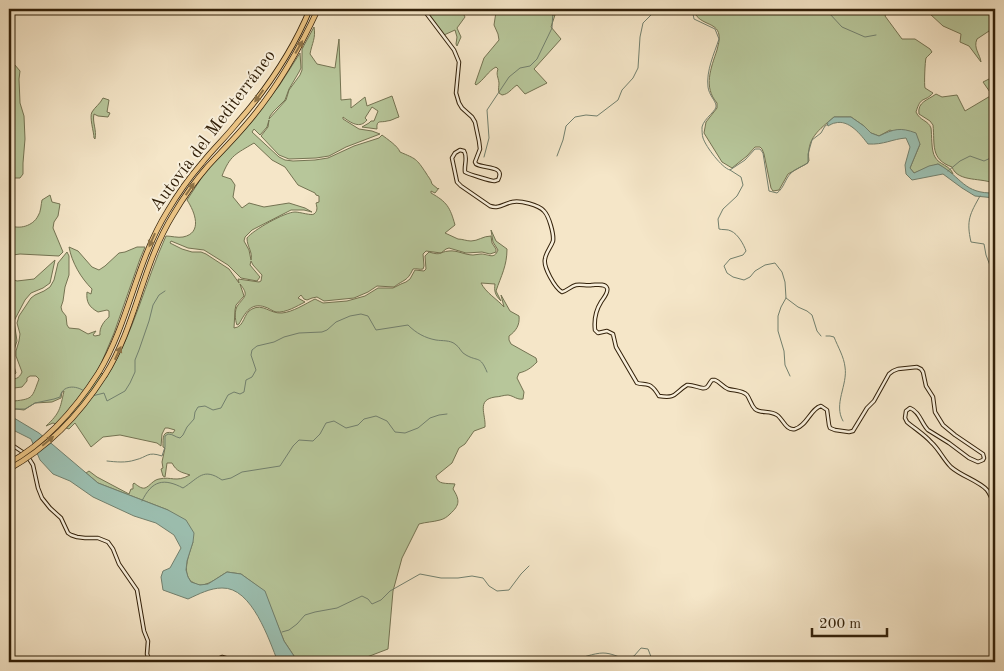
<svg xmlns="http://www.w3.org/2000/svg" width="1004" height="671" font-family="'Old Standard TT',serif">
	<rect width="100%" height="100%" fill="#f5e6c8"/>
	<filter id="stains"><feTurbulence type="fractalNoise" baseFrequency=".004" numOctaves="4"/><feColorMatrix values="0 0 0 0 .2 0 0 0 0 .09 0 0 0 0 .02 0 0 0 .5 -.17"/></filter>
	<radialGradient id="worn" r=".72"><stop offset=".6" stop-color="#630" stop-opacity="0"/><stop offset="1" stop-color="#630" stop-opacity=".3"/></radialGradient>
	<g fill="#b7c69a" stroke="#747352" fill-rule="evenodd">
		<polygon points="425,9 428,9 429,11 437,13 436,9 460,9 462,11 465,17 457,28 461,37 457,46 456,44 457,37 455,30 444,35"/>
		<path d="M493,9H553L552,15H555L551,27L561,39L534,69L547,83L525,94L517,85C511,89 509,94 502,95L499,93C498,89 499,86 499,83C498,76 496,75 498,69L496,67C488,71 484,80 476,85L475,84L484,58L499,40L498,34L494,25L496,12Z"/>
		<path d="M693,9H888L885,16L902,39H915L930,49L932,52C931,53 927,57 926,58C925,61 924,85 925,88L933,93C924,103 921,95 916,112C920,121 928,120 931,128C932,135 931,151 935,157C939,165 950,165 953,174L938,164L914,173L910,168L920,144L890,130L879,136L871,133L864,126L851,117H834C819,130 806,138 809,161L806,164L788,174L779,190L773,191L771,188L764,154L762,149L760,147H755L747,156L732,168L722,162L704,133L706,122L717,108V103C703,87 711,68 717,50C718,45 720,40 719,35C717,21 698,26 693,9Z"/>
		<path d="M925,9H995V27L977,39C973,48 980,54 981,62L969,46L960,42L961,34L943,26L930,14L925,12Z"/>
		<path d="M314,27C316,38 312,43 310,54L317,64L335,68L339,39L341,100L351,99V108L365,97L367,106L392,96L399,117C395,118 391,121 387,121C381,123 376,119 377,129L362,127L369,123L371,121H374L378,111L372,107L365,118L367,120C360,129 351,123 343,117V119L359,129L372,131L380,134L346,147L329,156L316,158L289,159L279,155L261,136L268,127L269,120L267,127L260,135L254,129L252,132L279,157L285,160L293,161L315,160L328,158L354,146L379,138L382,135C387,139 398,146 400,152C416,159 416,158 426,173C428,177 431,179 432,184L438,189L439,188L435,193L431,191V193C447,202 450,207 455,225L445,233L458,239C462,239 467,241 471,241C478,241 483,236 491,236L492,243L496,249V252L490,254L482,252L466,253L449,248L446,249L441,253L426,251L423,254L424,266L423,269C419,270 417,268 413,269C407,282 404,279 394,287L377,286L368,292L354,298L324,301L317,297L312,298L307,300L304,299L301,295L298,298L305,302C297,306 286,313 276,312C272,311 269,308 265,307C251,302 245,313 239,324L237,325C235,320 234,310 238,305C245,296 249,295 240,284L244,296L236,305L235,310L234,328C245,327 243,313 252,309C263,303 270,314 282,313C293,312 305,304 315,299L323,303L347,301L365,296L378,288H393L401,284L406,282L410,279L415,270L424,271L426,269L425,256L429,252C442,256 438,252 449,251C457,250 465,255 473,255C476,255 478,254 481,254C489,254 494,260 498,250L493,242L491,230L496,241L507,249C507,266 501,276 496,291L501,301C495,295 494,291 495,284L481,283C486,293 497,299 504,307L501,295L510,311L519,316C520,325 516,331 509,336V340L511,344L536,358L537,362C531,368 527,371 519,373L517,378L524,392L523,399C517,400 514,396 508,395C504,395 499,397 495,397C476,400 486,414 485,427L474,431L465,444L459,448L452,463L436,476C437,485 447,483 455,484L453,489C460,500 460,505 450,514C447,517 444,519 440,520C433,522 426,522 419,524L402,558L393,591L388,649L367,657L366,662H298L284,641L264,591L241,574L227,572C220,576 213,582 206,584C201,586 198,585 194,583C180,576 189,554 193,542L168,510L98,483L86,473L89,471L97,477L129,494L131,489H133V484L134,483C137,485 141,489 145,488C150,486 153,480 159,479C172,476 175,483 190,475C181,472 177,472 172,463H167L165,477L163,476L161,469L163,468L162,462L165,448L163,447C163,438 162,430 173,433L175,430L168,428H165L162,434L161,446L157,443L120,435L103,437L91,447L75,423L69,429L53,423L46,426C60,413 60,409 64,391L62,392L61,398L52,402L35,403L24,410L16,409L10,410L9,407L10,403H13L14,401C34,399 32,397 39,379L36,376H30L27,378V381L22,387L14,388V389L9,388V377C15,380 19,379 22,372L16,356V351L19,341L20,334L17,323L19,316L31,298L35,295L44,291L50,287L54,280L58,263L67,252L69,256V275L65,287L63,301L61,307L62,311L66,316L67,325L69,328L79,329L88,334L96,331L93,335L95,336L100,335C99,328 104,321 109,317V311L107,310L98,312C89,307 86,302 87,292L91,294L92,289C81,278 72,263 69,247L78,251L92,267L99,270L105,266L119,253L125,252L137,247H145L140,259L114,333L98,371L107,376C134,333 145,282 166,236C171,236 178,238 183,237C203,233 195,212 187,200L206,171L245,129L279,86L300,53L301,68L299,72L289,89L285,100L273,112L270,116L269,119L286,100L289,90L300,75L302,70V49ZM254,143L272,160L285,167L298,185L315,193L316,195L319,196V202L316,203C317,207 318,211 314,214C312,216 300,212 295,212C285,212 253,230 247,238C247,247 253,252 251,260L249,250L244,241L245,237L252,230L291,210H304L312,212L305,208L289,203L264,207L249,203L242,208L233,197L235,185L231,179L222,176C230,155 236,154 254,143ZM171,241L188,248L204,250L228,265L241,278L257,281L260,277L250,265L251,261L253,265L262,275L261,281L259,282L238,279L239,283L229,269L206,254L201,252H192L182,249L170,243Z"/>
		<polygon points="9,58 20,71 19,79 20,103 24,116 25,139 23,163 23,174 20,178 12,178 9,176"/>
		<path d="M995,76V184C983,177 958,183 952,167C930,159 935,145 933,125L930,121L919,114C917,102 928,100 936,94L942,97L957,95L965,111L992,95L983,82Z"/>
		<path d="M103,98L109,100L107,112L110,113L108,117L98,116L94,114C92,122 97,130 95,139L94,138C94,132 89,117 92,112C95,107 100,104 103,98Z"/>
		<path d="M50,195L52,202L60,204L58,216L54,222L53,228L63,252L59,256L20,254L13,255L11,262L13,270L9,276V225C19,230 33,226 38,216C41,212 41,204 42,200Z"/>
		<polygon points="55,260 50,283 43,288 31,293 25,300 14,321 17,341 13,353 13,363 16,373 14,375 9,374 9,278 17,281 34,279"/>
	</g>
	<g fill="#9cc0b2" stroke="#72806e">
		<path d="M834,117H851L864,126L871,133L879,136C894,129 900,127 916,133L920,144L910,168L914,173L929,166L938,164C962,177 963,194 995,193V198L975,196L962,188L943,174L912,180L906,174L905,165L910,147L906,138C892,139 884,145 868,144C861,135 849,119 835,123C833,123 830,125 828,126L827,123Z"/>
		<path d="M9,415L39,433L98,483L168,510L186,520L194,533L193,542L187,561L186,570L188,577L191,582L200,585L208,584L227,572L241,574L265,591L284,641L298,662H278C269,640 252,587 222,588C210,588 199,594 188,599L163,590L161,577L163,571L170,568L181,548L174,535L156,523L134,516L93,497L70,481L53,474L40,460L31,439L9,428Z"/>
	</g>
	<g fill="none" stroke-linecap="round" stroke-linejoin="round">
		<g stroke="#72806e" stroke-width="1">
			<path d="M692,9L694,19L715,29L719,39C714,54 706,71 708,87C709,95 715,100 716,105C718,110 704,118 702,127C702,130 702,135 703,138C706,147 722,168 730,170L745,160L755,149H760L763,153L769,191L777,193C784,188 785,179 791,173C795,169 803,166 808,163V154L812,140L821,133L825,126L828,124"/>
			<polyline points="823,9 829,13 842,27 865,37 876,35"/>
			<polyline points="557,156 563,140 566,126 575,117 586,115 597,116 618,100 622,90 633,78 638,68 640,37 643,23 652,14 654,9"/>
			<polyline points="484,157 489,138 487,110 509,77 520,68 530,66 537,59 552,28 553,9"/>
			<path d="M730,170L741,177L743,185L737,196L723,209L718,219L719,229C722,230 728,229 731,231C738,234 744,245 746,251L743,255L730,259L724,266L727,273L733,277L744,280L750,277L755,271L765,265L775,263L782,272L785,282L786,298L781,307L778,316V331L784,351L785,365L790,376"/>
			<polyline points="948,171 960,161 970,156 984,161 995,156"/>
			<path d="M980,196C970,214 966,220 971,242L984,244L986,255L991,268L995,269"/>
			<polyline points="786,298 798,307 807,311 812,315 817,331 821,336"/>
			<path d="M826,336H830L834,337C838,347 844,357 845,367C848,385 833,404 843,421"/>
			<polyline points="92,396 104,393 107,401 125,391 130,383 135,372 135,360 139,350 149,321 153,305 159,295 165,291"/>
			<path d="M10,409H25L35,403L54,399L60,397C62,385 76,385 84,391"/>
			<path d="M107,461C116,462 126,463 135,460C148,457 147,451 162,456L165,447V436L168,434C173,434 175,437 180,438L183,435L187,427L194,419L195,412L198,407L205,406L213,410L221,408L228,395L234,392L240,394L244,392L246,380L252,377L256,370L251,355L252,350L257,346L274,342L284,337L299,333L322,332L327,330L336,322L350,316L361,314L368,316L376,330L408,325C416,333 425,338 436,340C442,341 450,340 455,344C460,347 461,353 466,355C478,362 480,355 487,372"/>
			<path d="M142,501C152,480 164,478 183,488C199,478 203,467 222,480L231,478L242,472L280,466L293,446L299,440L313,441L320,434L326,423L334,421L346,428L358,425L364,419L376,416L387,421L395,432L405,433L418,428L430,418L439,415L447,414"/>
			<polyline points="282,632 289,630 297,624 305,615 315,612 337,608 362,596 368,599 372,604 381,600 390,591 420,574 441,578 458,578 472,576 483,578 489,586 497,591 509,590 521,574 529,566"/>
			<path d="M572,662C579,658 595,653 603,653C611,653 619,657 626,660L634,656L641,648L648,649L653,662"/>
		</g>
		<defs>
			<g id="secondary">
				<path d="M423,9L454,50L459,62L456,93L459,103L462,108L472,117L475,122L479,141L480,149L475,162L476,164C484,169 506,165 498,180C497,180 495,181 494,181C491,181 468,174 465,172C464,165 468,157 464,151L460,150L455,153L452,158L457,182L461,186L490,206C499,209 503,204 512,202C520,200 539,205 544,211C549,216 554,234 553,241C551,247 546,252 545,259C543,267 555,288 562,292C567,291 571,286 576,285C581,284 587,286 592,285C596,285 605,283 607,288C609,292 603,299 601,302C596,310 594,321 595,330L598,333L607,331L613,334L616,347L637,383C642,385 648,383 652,387C655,389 657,393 659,396C677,399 674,393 687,385C694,384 703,391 707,387C709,385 710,382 712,380H715C720,382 723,387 728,389C734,391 742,390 747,395C750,399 751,405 755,409C761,414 770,410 777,415C783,419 786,431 795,429C807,426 811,408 821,406L827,410L829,425L830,428L835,430L849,432L853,431L867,408L874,401L889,374L893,371L898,369L917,367L921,369L923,372L926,386L933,397L935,412L943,425L955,435L983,454L984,458L983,460L978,462L969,458L949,443L928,430C921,423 920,412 910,408L906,411L905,418L907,422C914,428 925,435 931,442C939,449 943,459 951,467C961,476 979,481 987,490C991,495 993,502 995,508"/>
				<polyline points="9,443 24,453"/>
				<polyline points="28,457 33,465 38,488 42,498 50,508 61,518 68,533 71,535 77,537 85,538 98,538 108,542 113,549 119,564 137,590 144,631 148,641 147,654 150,662"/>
				<polyline points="212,662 222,657 229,659 233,662"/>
			</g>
			<g id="highway">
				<path d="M99,372C129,322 136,262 167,212C177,195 189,178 202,163C213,149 226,137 237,123C266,90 293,50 310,9"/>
				<path d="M105,375C136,326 142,265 173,215C183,198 195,181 208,166C220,153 232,141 244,127C274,93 299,50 318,9"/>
			</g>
		</defs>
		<use href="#secondary" stroke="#322009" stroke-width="4.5"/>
		<use href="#highway" stroke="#322009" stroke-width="6"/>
		<use href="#secondary" stroke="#f8efdb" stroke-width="2.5"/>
		<use href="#highway" stroke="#eac384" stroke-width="4.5"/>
		<defs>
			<g id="highway-bridge">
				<path d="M9,463C47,442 76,408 99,372"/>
				<path d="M9,469C49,447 80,414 105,375"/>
			</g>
		</defs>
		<use href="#highway-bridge" stroke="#322009" stroke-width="6" stroke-linecap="butt"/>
		<use href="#highway-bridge" stroke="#eac384" stroke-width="4.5"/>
	</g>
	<defs><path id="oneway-solid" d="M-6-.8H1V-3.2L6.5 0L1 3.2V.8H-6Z" transform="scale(1.25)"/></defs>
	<g fill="#8e7246">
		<use href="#oneway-solid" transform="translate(299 47) rotate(-60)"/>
		<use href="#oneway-solid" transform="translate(259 96) rotate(126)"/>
		<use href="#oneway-solid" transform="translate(190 189) rotate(-55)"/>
		<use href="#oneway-solid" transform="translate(152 240) rotate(114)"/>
		<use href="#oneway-solid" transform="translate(118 353) rotate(-65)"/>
		<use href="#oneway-solid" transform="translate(48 441) rotate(-40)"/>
	</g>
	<g text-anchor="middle" stroke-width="4" stroke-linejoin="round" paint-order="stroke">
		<g font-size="18" fill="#322009" stroke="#f8efdb">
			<text transform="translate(212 130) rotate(-53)" y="6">Autovía del Mediterráneo</text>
		</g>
	</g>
	<rect width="1004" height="671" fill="none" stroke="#f5e6c8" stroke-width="30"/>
	<rect x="10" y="10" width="984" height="651" fill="none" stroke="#322009" stroke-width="2.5"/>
	<rect x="15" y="15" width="974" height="641" fill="none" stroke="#322009"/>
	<path d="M812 628v8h75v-8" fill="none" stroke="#322009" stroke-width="2.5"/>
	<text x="819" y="628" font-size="15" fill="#322009" stroke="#f8efdb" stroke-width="4" paint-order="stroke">200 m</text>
	<rect width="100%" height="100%" filter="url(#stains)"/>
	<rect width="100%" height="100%" fill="url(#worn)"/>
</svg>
